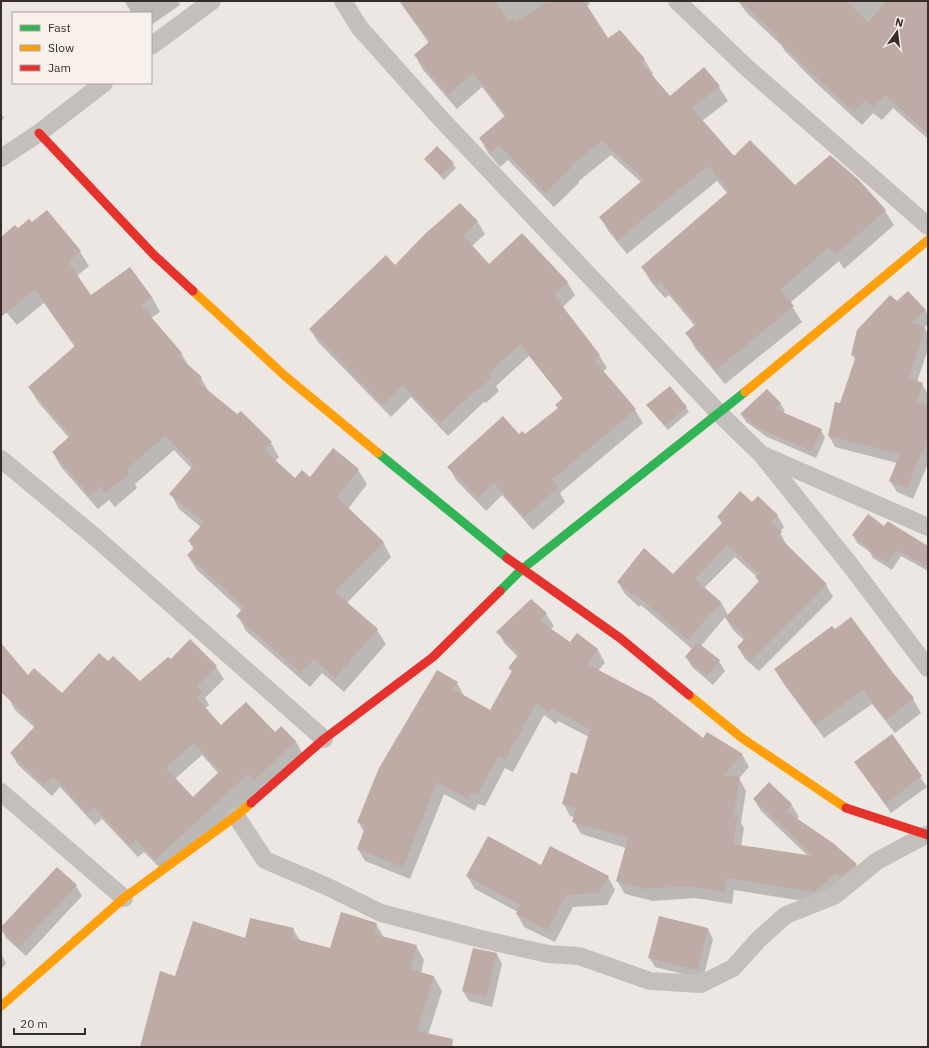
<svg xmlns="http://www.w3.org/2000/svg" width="929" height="1048" font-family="'IBM Plex Sans',sans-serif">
	<rect width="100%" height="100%" fill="#ece7e3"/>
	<g fill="#0003" fill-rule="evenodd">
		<polygon points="124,1 178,1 180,5 151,25 151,13 132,13"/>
		<polygon points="399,1 588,1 590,4 587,6 608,39 620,31 644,59 653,74 651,76 669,97 719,87 728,101 702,121 734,158 795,187 885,211 894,225 844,269 839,261 790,303 802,322 725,384 695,348 687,333 695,326 669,295 665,298 651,282 642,267 728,194 717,181 627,254 609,232 600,217 642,183 611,155 579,181 579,183 554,207 508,160 500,167 488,153 480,138 505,117 482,87 457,109 423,70 415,55 429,43"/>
		<polygon points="738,1 928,1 928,139 893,108 882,120 873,113 862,125 814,81 785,51 781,45 746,12"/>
		<polygon points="1,113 4,118 1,121"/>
		<polygon points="425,159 453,164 456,168 444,180"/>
		<polygon points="47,212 80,252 89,266 77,276 91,296 152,297 160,312 151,318 181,353 190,368 201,378 209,392 237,415 241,413 271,443 279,457 275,461 295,479 310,478 358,470 367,484 348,509 383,542 391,557 347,603 377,630 386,644 344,692 322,673 310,687 246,631 238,616 242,611 197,570 188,556 194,550 189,541 201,527 179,509 171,494 192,469 174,450 135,484 137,488 115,507 109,500 98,509 61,467 53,452 69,438 38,402 29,387 75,347 44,303 17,325 1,306 1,238 32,224"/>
		<polygon points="477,221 485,234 472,246 489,265 567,282 575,295 562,308 599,355 607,368 603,372 635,410 643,423 560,493 565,502 533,530 502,495 486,511 456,480 449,467 519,435 525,436 559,409 563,399 529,356 496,386 499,391 486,403 484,402 448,436 411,397 391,417 318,342 310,329 395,266"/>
		<polygon points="897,303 925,310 928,316 928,324 924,327 928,334 928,349 917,382 922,384 928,394 928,464 913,499 897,492 890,481 897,463 835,447 829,436 856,361 852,355"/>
		<polygon points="670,387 689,412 668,430 650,409"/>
		<polygon points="780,403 785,411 783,413 821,430 825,438 816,458 767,437 746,422 741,414"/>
		<path d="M752,503L777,515L784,527L780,532L787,546L826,585L833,597L759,671L745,659L738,647L744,640L733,630L725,617L701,646L719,661L725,671L713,685L692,667L686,657L692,649L641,605L639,607L625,594L618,582L673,576L722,524L718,517ZM735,557L757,577L759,582L728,615L721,602L704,588Z"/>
		<polygon points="884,528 928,547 928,571 901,556 892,570 873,558 870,552 857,543 853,535"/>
		<polygon points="546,614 554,626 550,630 570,644 577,634 598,650 605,663 598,671 703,739 742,754 749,767 739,778 746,791 741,823 744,828 741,846 809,857 761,811 754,799 791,804 799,817 796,819 856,865 863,877 821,904 734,890 732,904 695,898 653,901 625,894 617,881 626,848 581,834 574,822 575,817 570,816 563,803 577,775 589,737 558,721 556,724 544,715 513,772 505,768 485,806 478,804 475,811 444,794 410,879 365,861 358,849 364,832 358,822 457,683 464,696 491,711 512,672 509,668 518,657 505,644 498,632"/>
		<path d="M190,641L216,667L224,679L205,698L209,705L205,709L221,726L275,733L281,727L296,742L303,754L163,871L144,852L138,857L102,819L95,825L60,787L52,796L18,765L11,753L35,728L15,710L8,697L1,679V645L28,676L62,695L108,663L140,683L171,660ZM202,755L219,774L193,798L175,779Z"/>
		<polygon points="775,669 892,674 913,699 921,713 895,733 872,704 824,738 783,683"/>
		<polygon points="892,736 927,787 891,813 855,762"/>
		<polygon points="541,866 608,877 615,890 607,905 573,907 555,942 524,927 517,914 518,912 475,889 467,876"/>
		<polygon points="76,886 82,896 26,956 6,938 1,928"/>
		<polygon points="376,924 384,938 416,946 424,960 421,973 434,977 442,991 428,1035 452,1047 141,1047 176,977 246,940 293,929 301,942 331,949"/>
		<polygon points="708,929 713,939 703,979 655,967 649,957"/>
		<polygon points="1,954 6,963 1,970"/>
		<polygon points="497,954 502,964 492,1007 469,1001 463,991"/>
	</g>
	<g fill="#beaba6" fill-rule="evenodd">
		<polygon points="400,1 494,1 509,21 513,18 516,22 549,1 584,1 608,38 620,30 645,59 641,62 670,96 704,67 720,86 692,108 734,156 750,140 795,185 830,155 859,180 886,210 835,255 829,247 780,290 794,306 716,370 685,333 696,324 660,281 656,284 641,267 729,191 708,166 618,240 599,217 644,179 602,141 571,166 572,167 545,193 499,145 491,153 479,138 506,115 473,73 448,95 414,55 430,41"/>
		<polygon points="740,1 847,1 868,23 886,1 928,1 928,134 885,95 873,107 865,100 854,112 805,67 776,38 778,36"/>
		<polygon points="437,146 454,163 441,176 424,159"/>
		<polygon points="460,203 478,221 463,235 489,264 522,233 568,282 554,295 600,355 594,360 636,409 552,480 558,488 524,517 494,483 478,498 447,467 503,416 519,434 522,431 525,434 558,408 555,405 563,398 520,344 488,374 492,377 478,391 476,390 440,423 403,385 383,405 309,329 386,255 395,265 425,234"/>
		<polygon points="47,210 81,251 68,262 91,295 130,267 152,297 141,305 182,353 178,356 202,377 198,382 237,414 241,411 272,442 264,450 295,478 302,470 310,477 333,448 359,469 337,497 384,542 335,592 378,629 335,678 314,659 301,673 236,616 244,607 187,555 195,547 188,541 204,522 169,494 194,465 165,436 127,469 130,473 106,493 100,486 90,496 52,452 71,435 28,387 75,346 35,289 1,317 1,237 15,225 18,228 29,219 32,222"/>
		<polygon points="908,291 926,310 911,323 925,327 909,378 923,383 916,403 928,406 928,436 923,454 921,453 907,488 889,481 900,454 828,436 835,402 840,403 856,356 851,355 857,330 890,295 897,301"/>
		<polygon points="670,386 687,407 665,426 646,405"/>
		<polygon points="767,389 781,403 775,409 822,429 812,451 762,430 740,414"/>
		<polygon points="740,491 752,502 758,496 778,515 771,522 782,532 778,536 827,584 751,660 737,647 746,637 725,618 759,581 755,577 759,574 727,545 695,579 721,602 688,640 634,593 632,595 617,582 644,548 673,574 723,522 717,517"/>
		<polygon points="868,514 884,526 888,521 889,522 928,546 928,567 896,550 888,563 868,551 870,549 852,535"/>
		<polygon points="531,599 547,613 540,621 570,642 577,633 598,649 587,664 652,698 703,738 707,732 743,754 723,775 740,777 733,819 738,815 733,844 814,856 753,799 769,782 792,804 786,811 833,843 857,864 841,877 837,873 814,892 727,878 725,892 687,886 645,889 616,881 628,838 572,822 576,808 562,804 571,772 577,774 590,729 551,709 549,712 536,703 505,760 498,756 478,794 471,792 468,799 437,782 403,867 357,849 366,825 357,822 379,768 437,670 458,682 453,689 490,710 512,671 508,668 519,654 496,632"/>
		<polygon points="851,617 893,673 914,698 886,720 863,690 815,725 774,669 832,626 835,629"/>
		<path d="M190,639L217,666L197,686L203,692L197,698L221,725L246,702L275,732L281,726L296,741L254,780L248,774L155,860L136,840L130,846L94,807L87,813L53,776L44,785L10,753L36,725L1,692V643L28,675L34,668L62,693L99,653L108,661L113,656L140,681L168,657L171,659ZM194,743L220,771L193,797L166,768Z"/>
		<polygon points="697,642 720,660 707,676 685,657"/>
		<polygon points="892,734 922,776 885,804 854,762"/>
		<polygon points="488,836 541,865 550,846 609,876 599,893 566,895 548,930 516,914 520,905 466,876"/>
		<polygon points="57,867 77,885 19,947 1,930 1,927"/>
		<polygon points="341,912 377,923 373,934 417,945 410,969 434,976 417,1031 453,1039 452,1047 140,1047 160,971 175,976 193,921 245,938 250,918 294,928 292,938 330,948"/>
		<polygon points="659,916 708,928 698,970 648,958"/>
		<polygon points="473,948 497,953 486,997 462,991"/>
	</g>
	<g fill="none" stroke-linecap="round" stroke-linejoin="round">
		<g stroke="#c5bfbc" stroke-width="18">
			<polyline points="343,1 359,27 442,120 719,413 762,455 851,566 928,668"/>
			<polyline points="677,1 746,67 928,226"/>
			<polyline points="151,46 212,1"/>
			<polyline points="1,158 39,133 104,83"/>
			<polyline points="765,456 928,527"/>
			<polyline points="1,459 95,537 324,739"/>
			<polyline points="1,792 124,898"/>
			<polyline points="236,816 265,860 326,886 381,913 485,940 548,954 579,956 650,981 701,984 733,968 759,939 786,915 834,896 877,861 926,835"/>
		</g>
		<g stroke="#30b455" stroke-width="9">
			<polyline points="378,453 507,558"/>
			<polyline points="500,591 521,570 745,392"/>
		</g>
		<g stroke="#ff9f0a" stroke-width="9">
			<polyline points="193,291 285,376 378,453"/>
			<polyline points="745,392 928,240"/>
			<polyline points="689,695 742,738 846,808"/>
			<polyline points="1,1006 124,898 236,816 251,803"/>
		</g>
		<g stroke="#e5322d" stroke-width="9">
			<polyline points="39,133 154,255 193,291"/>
			<polyline points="507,558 620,638 689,695"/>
			<polyline points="251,803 324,739 433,657 500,591"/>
			<polyline points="846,808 928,835"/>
		</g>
	</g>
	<rect width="929" height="1048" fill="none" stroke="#362c2a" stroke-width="4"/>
	<rect x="12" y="12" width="140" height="72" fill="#f8f1eb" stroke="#aaa29e"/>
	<rect x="20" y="25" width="20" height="6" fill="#30b455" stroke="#aaa29e"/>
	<text x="48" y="32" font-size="12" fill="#362c2a">Fast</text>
	<rect x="20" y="45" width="20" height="6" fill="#ff9f0a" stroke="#aaa29e"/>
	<text x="48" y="52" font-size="12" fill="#362c2a">Slow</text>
	<rect x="20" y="65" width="20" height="6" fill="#e5322d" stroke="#aaa29e"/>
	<text x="48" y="72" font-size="12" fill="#362c2a">Jam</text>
	<g transform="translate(897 32) rotate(14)" stroke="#f8f1eb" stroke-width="3" paint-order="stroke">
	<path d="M0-3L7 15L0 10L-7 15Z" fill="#362c2a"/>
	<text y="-6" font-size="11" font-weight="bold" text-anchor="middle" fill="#362c2a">N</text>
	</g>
	<path d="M14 1028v6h71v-6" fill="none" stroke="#362c2a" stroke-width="2"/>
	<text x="20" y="1028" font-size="12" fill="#362c2a" stroke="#f8f1eb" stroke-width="3" paint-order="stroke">20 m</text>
</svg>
